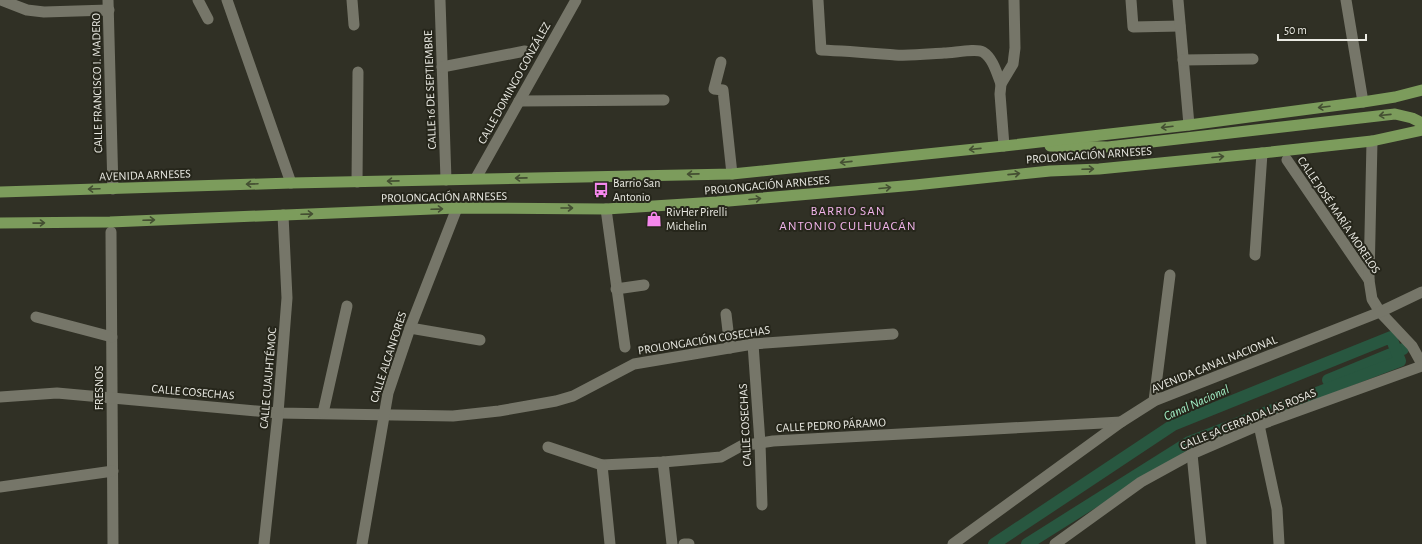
<svg xmlns="http://www.w3.org/2000/svg" width="1422" height="544" font-family="'Alegreya Sans',sans-serif">
	<rect width="100%" height="100%" fill="#303025"/>
	<g fill="none" stroke-linecap="round" stroke-linejoin="round">
		<g stroke="#285740" stroke-width="12">
			<polyline points="1328,380 1403,349"/>
			<polyline points="994,544 1173,425 1391,337 1400,361 1189,442 1027,544"/>
		</g>
		<g stroke="#767669" stroke-width="11">
			<polyline points="1,0 27,10 44,12 109,10"/>
			<polyline points="108,0 113,189"/>
			<polyline points="198,0 208,19"/>
			<polyline points="227,0 291,183"/>
			<polyline points="352,0 354,25"/>
			<polyline points="440,0 446,180"/>
			<path d="M818,0L821,50C846,51 870,53 895,55C911,56 928,54 944,53C953,53 976,48 983,52C993,58 997,74 1001,84"/>
			<polyline points="1131,0 1133,27 1180,26"/>
			<polyline points="1178,0 1189,125"/>
			<polyline points="1346,0 1363,102"/>
			<polyline points="1183,60 1253,59"/>
			<polyline points="721,62 714,89 723,90 732,174"/>
			<polyline points="442,67 525,51"/>
			<polyline points="519,101 664,100"/>
			<polyline points="1004,146 1000,94 1001,84 1013,64 1015,48 1014,0"/>
			<polyline points="1287,160 1369,280 1372,299 1380,312 1412,346 1422,364"/>
			<polyline points="476,178 576,0"/>
			<polyline points="357,182 358,72"/>
			<polyline points="606,209 625,347"/>
			<polyline points="111,232 113,544"/>
			<polyline points="1255,255 1262,153"/>
			<polyline points="1369,280 1372,141"/>
			<polyline points="616,289 644,285"/>
			<polyline points="726,314 730,348"/>
			<polyline points="36,317 112,337"/>
			<polyline points="410,328 480,340"/>
			<polyline points="753,344 760,443 762,505"/>
			<polyline points="0,397 57,393 278,413 453,416 499,411 556,401 573,396 634,364 753,344 893,334"/>
			<polyline points="1154,401 1170,275"/>
			<polyline points="323,413 347,306"/>
			<polyline points="1259,425 1277,509 1279,544"/>
			<polyline points="548,447 602,465 663,462 721,457 741,446 773,441 1121,422"/>
			<polyline points="1192,454 1201,544"/>
			<polyline points="663,462 672,544"/>
			<polyline points="602,465 610,544"/>
			<polyline points="0,487 113,471"/>
			<polyline points="264,544 278,413 287,298 283,215"/>
			<polyline points="362,544 388,393 410,328 457,208"/>
			<polyline points="684,544 689,544"/>
			<polyline points="1055,544 1141,482 1192,454 1259,425 1422,366"/>
		</g>
		<polyline stroke="#767669" stroke-width="11" points="953,544 1121,422 1154,401 1380,312 1422,292"/>
		<g stroke="#7c9c5c" stroke-width="11">
			<polyline points="1050,146 1108,147 1395,114 1412,118 1422,123"/>
			<polyline points="0,192 291,183 732,174 1004,146 1189,125 1363,102 1395,97 1422,90"/>
			<polyline points="0,223 110,222 457,208 606,209 717,202 915,185 1050,171 1099,169 1262,153 1372,141 1422,130"/>
		</g>
	</g>
	<defs><path id="oneway-shaft" d="M-6 0H5M1.5-3L5.5 0L1.5 3" fill="none" stroke-width="1.6" stroke-linecap="round" stroke-linejoin="round"/></defs>
	<g stroke="#444f32">
		<use href="#oneway-shaft" transform="translate(1324 107) rotate(173)"/>
		<use href="#oneway-shaft" transform="translate(1385 115) rotate(174)"/>
		<use href="#oneway-shaft" transform="translate(1167 127) rotate(173)"/>
		<use href="#oneway-shaft" transform="translate(975 149) rotate(174)"/>
		<use href="#oneway-shaft" transform="translate(1218 157) rotate(-5)"/>
		<use href="#oneway-shaft" transform="translate(846 162) rotate(174)"/>
		<use href="#oneway-shaft" transform="translate(1088 169) rotate(-2)"/>
		<use href="#oneway-shaft" transform="translate(693 174) rotate(179)"/>
		<use href="#oneway-shaft" transform="translate(1014 174) rotate(-6)"/>
		<use href="#oneway-shaft" transform="translate(521 178) rotate(179)"/>
		<use href="#oneway-shaft" transform="translate(393 181) rotate(179)"/>
		<use href="#oneway-shaft" transform="translate(252 184) rotate(178)"/>
		<use href="#oneway-shaft" transform="translate(885 188) rotate(-5)"/>
		<use href="#oneway-shaft" transform="translate(94 189) rotate(178)"/>
		<use href="#oneway-shaft" transform="translate(755 199) rotate(-5)"/>
		<use href="#oneway-shaft" transform="translate(567 208)"/>
		<use href="#oneway-shaft" transform="translate(437 209) rotate(-2)"/>
		<use href="#oneway-shaft" transform="translate(307 214) rotate(-2)"/>
		<use href="#oneway-shaft" transform="translate(149 220) rotate(-2)"/>
		<use href="#oneway-shaft" transform="translate(39 223) rotate(-1)"/>
	</g>
	<defs>
		<symbol id="bus-bare" viewBox="-9 -9 18 18"><path d="M-5-6H5V4H4V6H2V4H-2V6H-4V4H-5ZM-3.5-4V0h7V-4ZM-3.5 1.2v1.5H-2V1.2ZM2 1.2v1.5H3.5V1.2Z" fill="#f688ed" stroke="#26261b" stroke-width="2.5" paint-order="stroke"/></symbol>
		<symbol id="shop-bare" viewBox="-9 -9 18 18"><path d="M-5-2.5h2.3a2.7 3.5 0 0 1 5.4 0H5L5.5 6h-11ZM-1.5-2.5h3a1.5 2.3 0 0 0-3 0Z" fill="#f688ed" stroke="#26261b" stroke-width="2.5" paint-order="stroke"/></symbol>
	</defs>
	<g fill-rule="evenodd">
		<use href="#bus-bare" x="590" y="179" width="22" height="22"/>
		<use href="#shop-bare" x="643" y="208" width="22" height="22"/>
	</g>
	<g text-anchor="middle" stroke-width="4" stroke-linejoin="round" paint-order="stroke">
		<g font-size="12" fill="#eaeae3" stroke="#26261b">
			<text transform="translate(97 83) rotate(-91)" y="4">CALLE FRANCISCO I. MADERO</text>
			<text transform="translate(514 83) rotate(-61)" y="4">CALLE DOMINGO GONZÁLEZ</text>
			<text transform="translate(430 90) rotate(-92)" y="4">CALLE 16 DE SEPTIEMBRE</text>
			<text transform="translate(1089 155) rotate(-4)" y="4">PROLONGACIÓN ARNESES</text>
			<text transform="translate(145 175) rotate(-2)" y="4">AVENIDA ARNESES</text>
			<text transform="translate(767 185) rotate(-5)" y="4">PROLONGACIÓN ARNESES</text>
			<text transform="translate(444 197) rotate(-1)" y="4">PROLONGACIÓN ARNESES</text>
			<text transform="translate(1339 215) rotate(56)" y="4">CALLE JOSÉ MARÍA MORELOS</text>
			<text transform="translate(704 340) rotate(-9)" y="4">PROLONGACIÓN COSECHAS</text>
			<text transform="translate(388 357) rotate(-72)" y="4">CALLE ALCANFORES</text>
			<text transform="translate(1214 364) rotate(-22)" y="4">AVENIDA CANAL NACIONAL</text>
			<text transform="translate(268 378) rotate(-85)" y="4">CALLE CUAUHTÉMOC</text>
			<text transform="translate(99 388) rotate(-90)" y="4">FRESNOS</text>
			<text transform="translate(193 392) rotate(5)" y="4">CALLE COSECHAS</text>
			<text transform="translate(1248 419) rotate(-22)" y="4">CALLE 5A CERRADA LAS ROSAS</text>
			<text transform="translate(745 425) rotate(-93)" y="4">CALLE COSECHAS</text>
			<text transform="translate(831 425) rotate(-3)" y="4">CALLE PEDRO PÁRAMO</text>
		</g>
		<g font-size="12" fill="#eaeae3" stroke="#26261b" text-anchor="start">
			<text x="613" y="187">Barrio San<tspan x="613" dy="14">Antonio</tspan></text>
			<text x="666" y="216">RivHer Pirelli<tspan x="666" dy="14">Michelin</tspan></text>
		</g>
		<g font-size="13" letter-spacing="1" fill="#f1b3ea" stroke="#26261b">
			<text x="848" y="215">BARRIO SAN<tspan x="848" dy="15">ANTONIO CULHUACÁN</tspan></text>
		</g>
		<g font-size="13" font-style="italic" fill="#a1eec5" stroke="#26261b">
			<text transform="translate(1196 402) rotate(-24)" y="5">Canal Nacional</text>
		</g>
	</g>
	<path d="M1278 34v6h88v-6" fill="none" stroke="#eaeae3" stroke-width="2"/>
	<text x="1284" y="34" font-size="12" fill="#eaeae3" stroke="#26261b" stroke-width="3" paint-order="stroke">50 m</text>
</svg>
